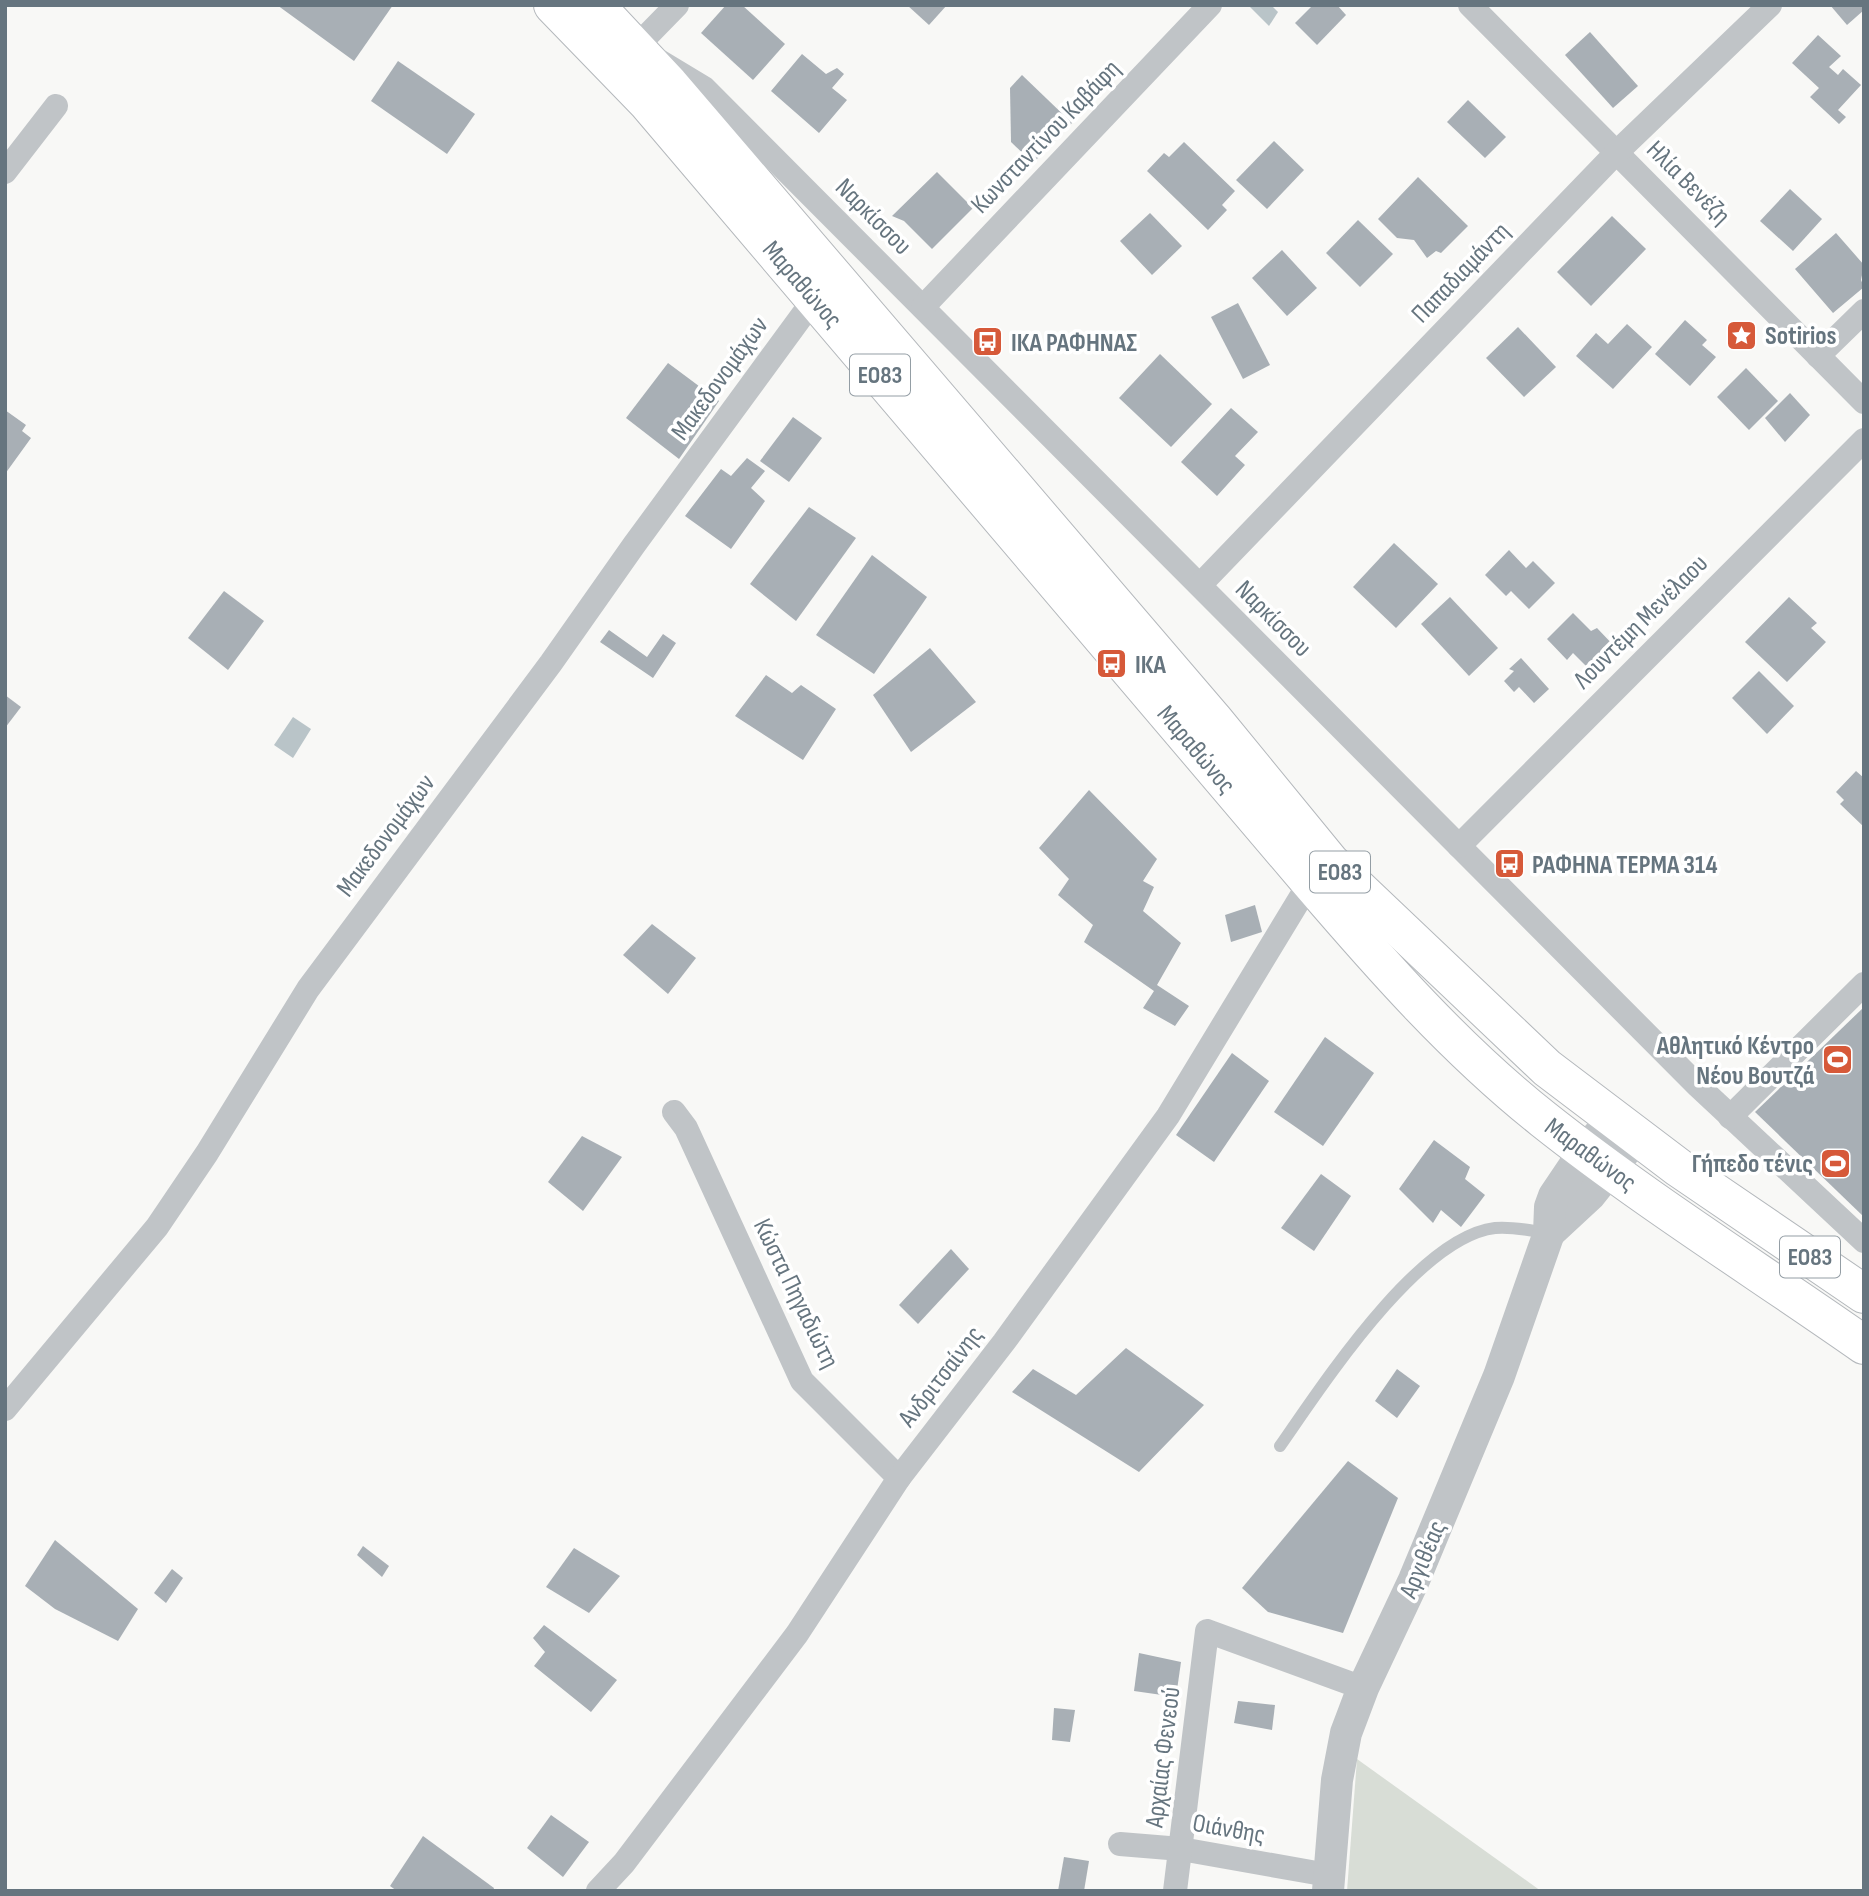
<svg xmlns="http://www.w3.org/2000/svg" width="1869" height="1896" font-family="'Sofia Sans Condensed',sans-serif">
	<rect width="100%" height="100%" fill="#f8f8f6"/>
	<polygon fill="#d8ddd6" points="1357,1759 1541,1891 1347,1891"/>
	<g fill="#b9c4c8">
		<polygon points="1248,5 1271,5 1278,12 1269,26"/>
		<polygon points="293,717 311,729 293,758 274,745"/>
	</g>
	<g fill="#a8afb5">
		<polygon points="277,5 393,5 354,61"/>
		<polygon points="726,5 742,5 785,44 753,80 701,33"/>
		<polygon points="907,5 947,5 929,25"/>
		<polygon points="1313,5 1337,5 1346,15 1317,45 1295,23"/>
		<polygon points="1830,5 1864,5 1864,10 1847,25"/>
		<polygon points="1590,32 1638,86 1613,108 1565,55"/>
		<polygon points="1818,35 1841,56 1829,67 1838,75 1843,69 1861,85 1838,110 1846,117 1839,124 1810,97 1819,88 1792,63"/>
		<polygon points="802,54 826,74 837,68 844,74 832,88 847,100 819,133 771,91"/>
		<polygon points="398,61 475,114 447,154 371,101"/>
		<polygon points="1022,75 1072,123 1033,163 1011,142 1010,88"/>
		<polygon points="1468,100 1506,137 1485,158 1447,122"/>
		<polygon points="1274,141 1304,170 1267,209 1236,180"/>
		<polygon points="1184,142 1235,191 1222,205 1227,210 1208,230 1147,171 1164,153 1169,157"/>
		<polygon points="937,172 973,208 932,249 904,221 892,216"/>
		<polygon points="1418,177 1468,226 1441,253 1436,251 1427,258 1414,240 1397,238 1378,219"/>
		<polygon points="1790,189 1822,219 1793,251 1760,221"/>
		<polygon points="1150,213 1182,246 1152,275 1120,241"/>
		<polygon points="1612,216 1646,249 1591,306 1557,272"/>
		<polygon points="1358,220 1393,254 1360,287 1326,253"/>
		<polygon points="1836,233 1864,265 1861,280 1864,287 1833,313 1795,269"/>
		<polygon points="1282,250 1317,288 1287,316 1252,278"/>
		<polygon points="1238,303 1270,365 1243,379 1211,317"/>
		<polygon points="1685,320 1707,340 1702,345 1716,357 1690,386 1655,354"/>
		<polygon points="1627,324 1652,347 1613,389 1576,356 1596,333 1608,344"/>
		<polygon points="1518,327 1556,367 1524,397 1486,358"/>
		<polygon points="1160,354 1212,404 1171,447 1119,398"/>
		<polygon points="668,363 719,401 679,459 626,418"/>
		<polygon points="1746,368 1778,401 1749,430 1717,397"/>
		<polygon points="1790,393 1810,415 1785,442 1765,418"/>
		<polygon points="1231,408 1258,432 1235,456 1245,465 1217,496 1181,462"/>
		<polygon points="5,410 26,425 22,431 31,438 5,474"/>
		<polygon points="793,417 822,438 789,482 760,461"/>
		<polygon points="747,458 765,471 751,488 765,501 731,549 685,516 721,469 731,476"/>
		<polygon points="809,507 856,538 796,621 750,584"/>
		<polygon points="1394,543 1438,584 1396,628 1353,587"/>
		<polygon points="1509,550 1526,568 1533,561 1555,583 1529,609 1511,591 1506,596 1485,575"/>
		<polygon points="872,555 927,597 874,674 816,635"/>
		<polygon points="224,591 264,621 228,670 188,638"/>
		<polygon points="1450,597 1498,648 1469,676 1421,624"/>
		<polygon points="1789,597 1817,623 1811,628 1826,642 1787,682 1745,642"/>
		<polygon points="1573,613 1591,631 1597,628 1616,648 1592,672 1573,653 1567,660 1547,639"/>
		<polygon points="609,630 647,657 663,634 676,643 653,678 600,642"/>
		<polygon points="930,648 976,702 911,752 873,695"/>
		<polygon points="1521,658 1549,689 1534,703 1519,687 1514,692 1504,681 1514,671 1509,669"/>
		<polygon points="1759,671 1794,706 1767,734 1732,698"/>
		<polygon points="766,675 792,693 801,685 836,709 803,760 735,716"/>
		<polygon points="5,695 21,707 5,728"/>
		<polygon points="1856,771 1864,778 1864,827 1840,804 1844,800 1836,792"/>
		<polygon points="1089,790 1157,859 1143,881 1154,887 1143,911 1181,943 1157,985 1189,1006 1175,1026 1143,1008 1154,991 1084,942 1093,925 1058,895 1069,879 1039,848"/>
		<polygon points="1255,905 1262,932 1231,942 1225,915"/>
		<polygon points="652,924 696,958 668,994 623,955"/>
		<polygon points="1864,1007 1864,1217 1755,1112"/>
		<polygon points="1325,1037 1374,1073 1323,1146 1274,1112"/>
		<polygon points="1232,1053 1269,1081 1214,1162 1176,1135"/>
		<polygon points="582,1136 622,1157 583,1211 548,1182"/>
		<polygon points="1434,1140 1470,1167 1465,1179 1485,1195 1461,1227 1441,1210 1433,1223 1399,1189"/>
		<polygon points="1321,1174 1351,1196 1314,1251 1281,1228"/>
		<polygon points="951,1249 969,1269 918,1324 899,1305"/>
		<polygon points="1126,1348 1204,1405 1139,1472 1012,1392 1033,1369 1076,1395"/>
		<polygon points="1397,1369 1420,1386 1397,1418 1375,1401"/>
		<polygon points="1348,1461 1398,1498 1343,1633 1268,1612 1242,1588"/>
		<polygon points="55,1540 138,1609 118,1641 55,1609 25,1586"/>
		<polygon points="363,1546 389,1566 382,1577 357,1555"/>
		<polygon points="574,1548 620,1576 589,1613 546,1587"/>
		<polygon points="172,1569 183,1578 166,1603 154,1593"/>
		<polygon points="544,1625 617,1680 591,1712 534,1666 545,1652 533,1638"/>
		<polygon points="1139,1653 1181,1662 1176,1697 1134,1691"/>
		<polygon points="1238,1701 1275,1705 1272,1730 1234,1723"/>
		<polygon points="1054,1708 1075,1710 1070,1742 1052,1740"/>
		<polygon points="551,1815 589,1842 563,1877 527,1848"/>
		<polygon points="423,1836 494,1888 493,1891 397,1891 390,1886"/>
		<polygon points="1064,1857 1089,1861 1084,1891 1058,1891"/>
	</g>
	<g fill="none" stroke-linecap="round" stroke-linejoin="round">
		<defs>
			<g id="primary">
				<path d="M553,5L647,102L1310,882C1382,966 1456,1050 1543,1119C1645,1200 1757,1270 1864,1345"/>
				<polyline points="595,5 669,84 1213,719 1330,862 1547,1068 1679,1168 1864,1294"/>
			</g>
		</defs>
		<use href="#primary" stroke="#b4b8bc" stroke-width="40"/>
		<path stroke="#c0c4c7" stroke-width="12" d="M1280,1446C1322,1386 1418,1237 1495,1228C1512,1226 1532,1231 1548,1233"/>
		<g stroke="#c0c4c7" stroke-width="24">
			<polyline points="677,5 636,47 704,88 1698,1086 1864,1241"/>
			<polyline points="1470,5 1864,402"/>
			<polyline points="5,172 56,106"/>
			<polyline points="923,307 1210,5"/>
			<polyline points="1818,356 1864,311"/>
			<polyline points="1200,585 1617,152 1770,5"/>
			<polyline points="1459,846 1864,440"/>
			<polyline points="674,1112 686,1128 802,1381 899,1478"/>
			<polyline points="1730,1117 1864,984"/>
			<polyline points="5,1409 157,1227 207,1153 308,989 551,663 634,545 815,298"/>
			<polyline points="1120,1844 1181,1849 1328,1875"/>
			<polyline points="598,1891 624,1863 797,1634 899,1478 1004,1342 1168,1116 1310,882"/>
			<polyline points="1175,1891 1207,1631 1363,1688"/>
		</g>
		<g stroke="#c0c4c7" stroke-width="32">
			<polyline points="1549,1233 1590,1195 1637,1136"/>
			<polyline points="1328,1891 1337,1780 1346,1733 1363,1688 1414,1580 1499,1376 1549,1233 1550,1207 1554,1196 1585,1150 1613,1119"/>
		</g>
		<use href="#primary" stroke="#fff" stroke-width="38"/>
	</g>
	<defs>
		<symbol id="sight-square" viewBox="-11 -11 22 22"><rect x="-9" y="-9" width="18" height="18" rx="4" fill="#d65939" stroke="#fff"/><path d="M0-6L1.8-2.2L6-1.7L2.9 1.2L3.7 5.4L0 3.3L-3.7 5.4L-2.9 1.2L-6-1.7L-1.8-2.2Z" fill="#fff"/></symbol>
		<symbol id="bus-square" viewBox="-11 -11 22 22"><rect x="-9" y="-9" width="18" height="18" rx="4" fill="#d65939" stroke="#fff"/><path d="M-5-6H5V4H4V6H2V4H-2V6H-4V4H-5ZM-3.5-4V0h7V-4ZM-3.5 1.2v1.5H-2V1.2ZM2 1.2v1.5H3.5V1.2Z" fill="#fff"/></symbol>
		<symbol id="stadium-square" viewBox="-11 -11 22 22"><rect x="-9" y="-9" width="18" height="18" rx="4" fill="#d65939" stroke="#fff"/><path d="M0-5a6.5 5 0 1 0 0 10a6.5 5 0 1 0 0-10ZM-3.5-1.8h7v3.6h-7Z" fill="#fff"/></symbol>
	</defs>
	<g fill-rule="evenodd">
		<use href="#sight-square" x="1724" y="318" width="35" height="35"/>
		<use href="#bus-square" x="970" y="324" width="35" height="35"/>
		<use href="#bus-square" x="1094" y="646" width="35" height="35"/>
		<use href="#bus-square" x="1492" y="846" width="35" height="35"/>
		<use href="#stadium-square" x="1820" y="1042" width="35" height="35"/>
		<use href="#stadium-square" x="1818" y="1146" width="35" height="35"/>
	</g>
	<g text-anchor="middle" stroke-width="7" stroke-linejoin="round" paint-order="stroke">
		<g fill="#fff" stroke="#949ea5" stroke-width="2">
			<rect x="850" y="354.5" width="60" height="41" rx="5"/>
			<rect x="1310" y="851.5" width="60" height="41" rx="5"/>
			<rect x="1780" y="1236.5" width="60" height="41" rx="5"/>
		</g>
		<g font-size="24" font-weight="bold" fill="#66757f">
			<text x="880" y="383">ΕΟ83</text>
			<text x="1340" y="880">ΕΟ83</text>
			<text x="1810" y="1265">ΕΟ83</text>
		</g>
		<g font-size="26" fill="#66757f" stroke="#fff">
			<text transform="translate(1045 136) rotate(-46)" y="9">Κωνσταντίνου Καβάφη</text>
			<text transform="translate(1689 182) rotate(45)" y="9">Ηλία Βενέζη</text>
			<text transform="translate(874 216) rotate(45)" y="9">Ναρκίσσου</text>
			<text transform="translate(1460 272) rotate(-46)" y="9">Παπαδιαμάντη</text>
			<text transform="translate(803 284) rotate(49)" y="9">Μαραθώνος</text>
			<text transform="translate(719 378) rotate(-54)" y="9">Μακεδονομάχων</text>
			<text transform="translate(1274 618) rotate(45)" y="9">Ναρκίσσου</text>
			<text transform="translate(1640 621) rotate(-45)" y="9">Λουντέμη Μενέλαου</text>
			<text transform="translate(1197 749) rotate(50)" y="9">Μαραθώνος</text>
			<text transform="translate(385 835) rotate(-53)" y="9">Μακεδονομάχων</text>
			<text transform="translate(1591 1154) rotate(36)" y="9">Μαραθώνος</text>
			<text transform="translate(797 1293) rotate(64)" y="9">Κώστα Πηγαδιώτη</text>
			<text transform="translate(940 1376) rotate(-52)" y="9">Ανδριτσαίνης</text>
			<text transform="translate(1422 1559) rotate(-67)" y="9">Αργιθέας</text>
			<text transform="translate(1162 1757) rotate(-83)" y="9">Αρχαίας Φενεού</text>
			<text transform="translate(1229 1828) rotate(10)" y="9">Οιάνθης</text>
		</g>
		<g font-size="26" font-weight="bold" fill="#66757f" stroke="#fff" text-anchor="start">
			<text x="1765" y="344">Sotirios</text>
			<text x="1011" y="351">ΙΚΑ ΡΑΦΗΝΑΣ</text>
			<text x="1135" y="673">ΙΚΑ</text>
			<text x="1532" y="873">ΡΑΦΗΝΑ ΤΕΡΜΑ 314</text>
			<text x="1814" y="1054" text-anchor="end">Αθλητικό Κέντρο<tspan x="1814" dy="30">Νέου Βουτζά</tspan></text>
			<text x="1813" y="1172" text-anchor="end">Γήπεδο τένις</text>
		</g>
	</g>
	<rect width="1869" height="1896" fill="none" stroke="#66757f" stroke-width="14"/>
</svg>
